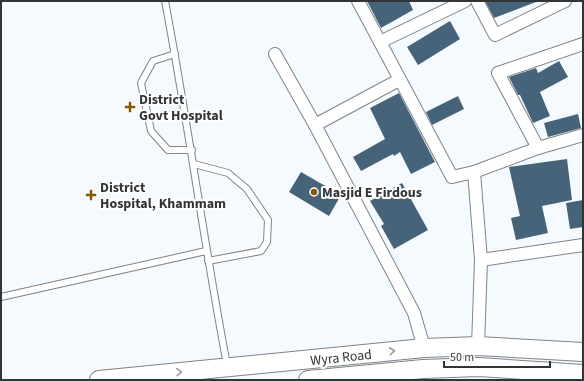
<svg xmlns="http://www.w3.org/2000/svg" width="584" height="381" font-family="'Source Sans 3',sans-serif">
	<rect width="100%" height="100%" fill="#f5fafe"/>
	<g fill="#466479">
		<polygon points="367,1 409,1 413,10 381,28"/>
		<polygon points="485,1 536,1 536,2 494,18"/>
		<polygon points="450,21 460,39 418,65 407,47"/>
		<polygon points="559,61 568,77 540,92 550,116 533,123 520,95 518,95 509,77 536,68 538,73"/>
		<polygon points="399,93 435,162 411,174 400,152 394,156 393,154 361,171 353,157 385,139 370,108"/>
		<polygon points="458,96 464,109 432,125 426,112"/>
		<polygon points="578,114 581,128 548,137 544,123"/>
		<polygon points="567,159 572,200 542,206 548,233 516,240 511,218 520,216 509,167"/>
		<polygon points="301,172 341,195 329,216 289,192"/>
		<polygon points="402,183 428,230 394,249 381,226 384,224 370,201"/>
		<polygon points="583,200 583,227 570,229 566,203"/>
	</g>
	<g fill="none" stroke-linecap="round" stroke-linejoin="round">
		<defs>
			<g id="service">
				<path d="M165,1C188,122 204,244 227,365"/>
				<polyline points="175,54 153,61 141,83 151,131 168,150 192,150"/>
				<polyline points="194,164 228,173 247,189 268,220 267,242 261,251 208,261"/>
				<polyline points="1,297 206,251"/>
			</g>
			<g id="minor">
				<polyline points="358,1 380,42"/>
				<polyline points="465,1 380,42 452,177 474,172"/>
				<polyline points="477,1 495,35 565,1"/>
				<polyline points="275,54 315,125 414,313 424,348"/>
				<polyline points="315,125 399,80"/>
				<polyline points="538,148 498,73 583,44"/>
				<polyline points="481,260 583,245"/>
				<polyline points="478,346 481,260 474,172 538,148 583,135"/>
			</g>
			<g id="primary">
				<polyline points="99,380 424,348 478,346 583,352"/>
				<polyline points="308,380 423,369 479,367 583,374"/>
			</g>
		</defs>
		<use href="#service" stroke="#7d848a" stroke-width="8"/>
		<use href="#minor" stroke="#7d848a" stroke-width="14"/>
		<use href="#primary" stroke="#7d848a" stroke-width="20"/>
		<use href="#service" stroke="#fff" stroke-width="6"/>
		<use href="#minor" stroke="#fff" stroke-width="12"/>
		<use href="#primary" stroke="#fff" stroke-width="18"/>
	</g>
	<defs><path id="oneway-chevron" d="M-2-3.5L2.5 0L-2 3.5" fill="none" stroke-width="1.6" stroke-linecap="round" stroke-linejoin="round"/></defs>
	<g stroke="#989a9b">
		<use href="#oneway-chevron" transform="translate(392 351) rotate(-6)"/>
		<use href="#oneway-chevron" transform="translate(179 372) rotate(-4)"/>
	</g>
	<g fill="#8a5900" stroke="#fff" stroke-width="1.5">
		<path d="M128 101h4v4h4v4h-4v4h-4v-4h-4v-4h4z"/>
		<circle cx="314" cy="192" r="4"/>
		<path d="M89 189h4v4h4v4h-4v4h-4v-4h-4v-4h4z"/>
	</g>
	<g text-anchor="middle" stroke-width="4" stroke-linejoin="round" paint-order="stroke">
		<g font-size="14" font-weight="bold" fill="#323537" stroke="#fff" text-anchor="start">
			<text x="139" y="104">District<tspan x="139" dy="16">Govt Hospital</tspan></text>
			<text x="100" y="192">District<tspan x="100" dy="16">Hospital, Khammam</tspan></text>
			<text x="322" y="197">Masjid E Firdous</text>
		</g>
		<g font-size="14" fill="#323537" stroke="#fff">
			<text transform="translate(341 357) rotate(-6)" y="5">Wyra Road</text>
		</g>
	</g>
	<rect width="584" height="381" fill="none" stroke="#323537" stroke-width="4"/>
	<path d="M444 361v6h106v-6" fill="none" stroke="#323537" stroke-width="2"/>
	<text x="450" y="361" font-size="12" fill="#323537" stroke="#ffffff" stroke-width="3" paint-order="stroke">50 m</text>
</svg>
